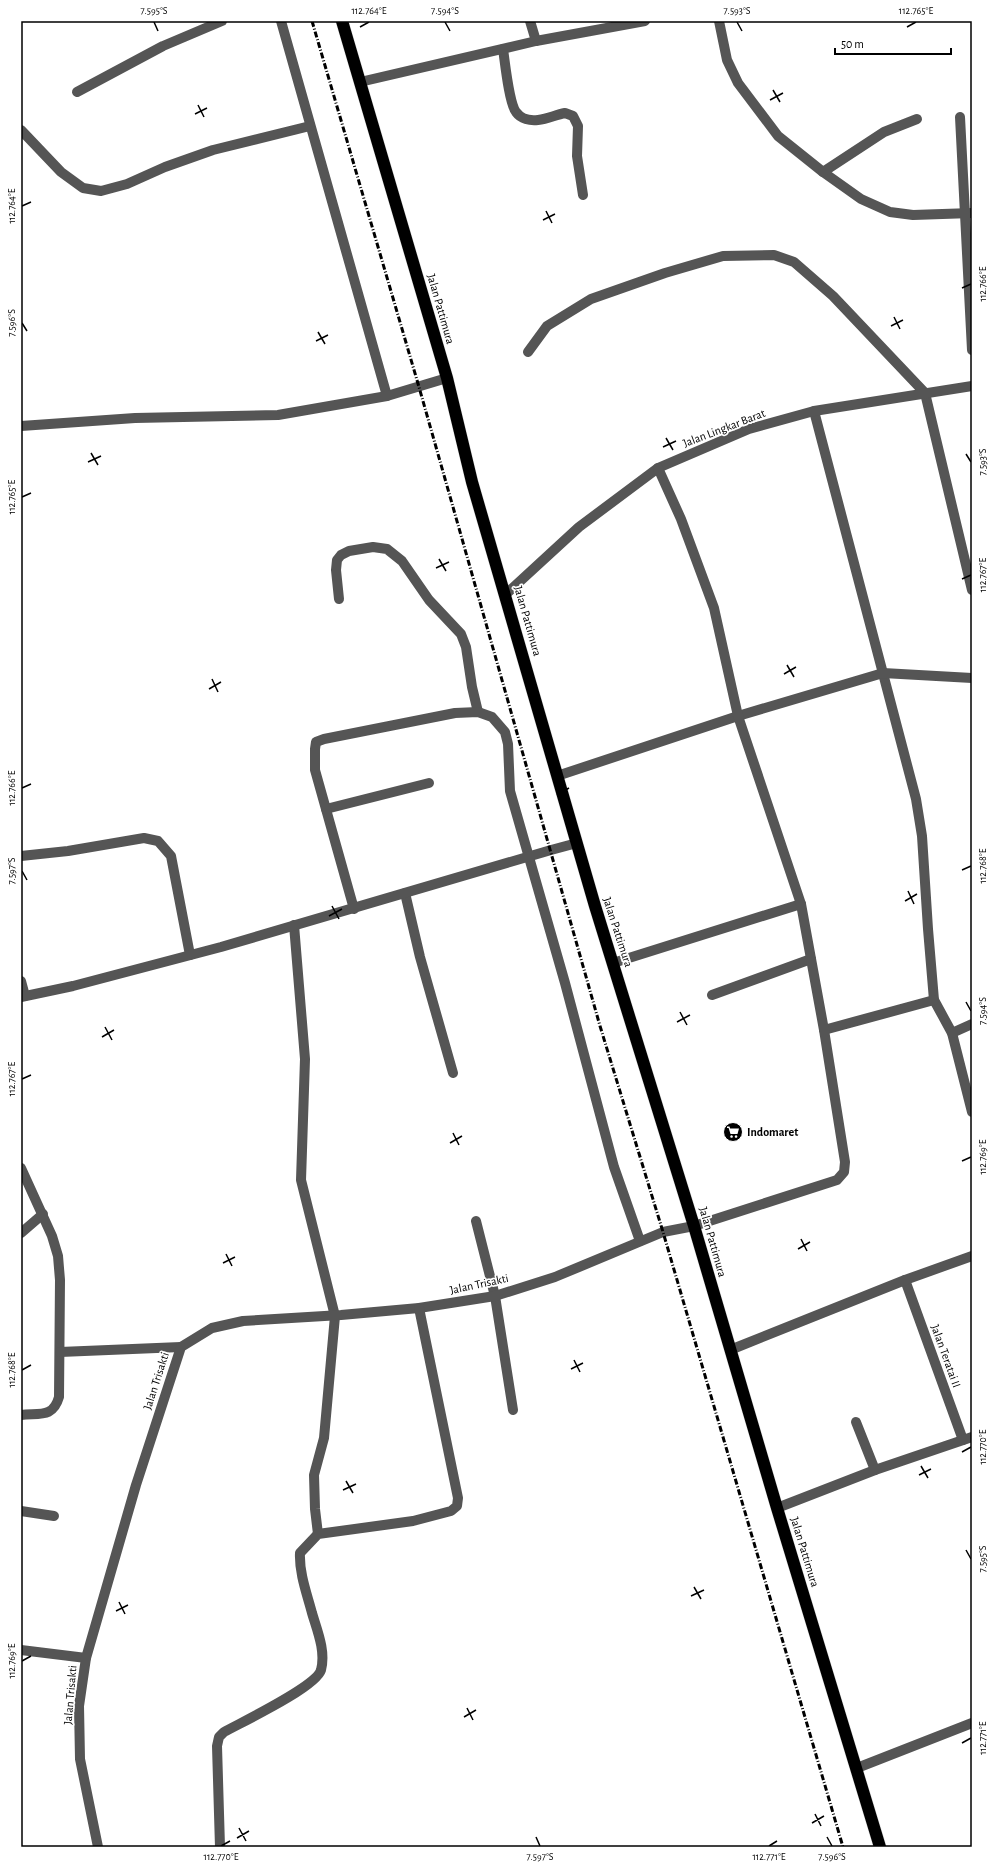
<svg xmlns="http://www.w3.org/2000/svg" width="993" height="1868" font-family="'Alegreya Sans',sans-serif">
	<rect width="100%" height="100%" fill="#fff"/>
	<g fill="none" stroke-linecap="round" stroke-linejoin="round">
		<defs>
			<polyline id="highway" points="342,21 447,378 472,482 595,906 694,1226 777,1508 880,1847"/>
		</defs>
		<use href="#highway" stroke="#dbdbdb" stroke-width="13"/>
		<g stroke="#555" stroke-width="10">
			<polyline points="281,21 387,396"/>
			<polyline points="530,21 536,41"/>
			<polyline points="719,21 727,60 738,83 778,136 823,172 861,199 890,212 913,215 972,213"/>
			<path d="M503,49C505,62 509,103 516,112C521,119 530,121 538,120C548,119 555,115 565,113L573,116L578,126L577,156L583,195"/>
			<polyline points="360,82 536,41 645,21"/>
			<polyline points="77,92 163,46 222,21"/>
			<polyline points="960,117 972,350"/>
			<polyline points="21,130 61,172 83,188 101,191 127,184 165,167 213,150 310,126"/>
			<polyline points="823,172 884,132 917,119"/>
			<polyline points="528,352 547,326 591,299 665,273 723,256 774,255 794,262 833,296 925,393 972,590"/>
			<polyline points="814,411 916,799 922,836 928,929 934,1000 952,1033 972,1112"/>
			<polyline points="21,426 135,418 278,415 387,396 447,378"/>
			<polyline points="506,594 579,527 658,468 749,429 814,411 972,386"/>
			<polyline points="339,599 336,570 337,560 341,555 349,551 373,547 387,549 402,561 429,600 461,634 466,647 472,687 478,712"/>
			<polyline points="557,776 738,716 883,673 972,678"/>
			<polyline points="326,809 429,783"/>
			<polyline points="21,856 68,851 144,838 158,841 171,856 190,955"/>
			<polyline points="405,893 420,957 453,1073"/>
			<polyline points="354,909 315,770 315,749 316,742 324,739 455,713 478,712 492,717 505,732 508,744 510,791 565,983 614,1167 640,1241"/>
			<polyline points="294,925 305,1059 301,1180 335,1316 324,1438 314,1475 315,1509 318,1534"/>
			<polyline points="613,963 801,904"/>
			<polyline points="21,981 25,996"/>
			<polyline points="712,995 811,959"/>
			<polyline points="21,997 73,986 221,947 551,850 577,843"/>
			<polyline points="824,1030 934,1000"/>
			<polyline points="952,1033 972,1024"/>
			<path d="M21,1168L52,1236L58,1256L60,1280L59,1397C53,1418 40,1413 21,1415"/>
			<polyline points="476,1221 495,1296 513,1410"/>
			<polyline points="21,1233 43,1214"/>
			<polyline points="905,1280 963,1440"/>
			<polyline points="730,1350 905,1280 972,1256"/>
			<polyline points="60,1352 181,1347"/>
			<polyline points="856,1422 875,1470"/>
			<polyline points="777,1508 875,1470 972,1437"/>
			<polyline points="21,1511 54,1516"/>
			<polyline points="21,1650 86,1658"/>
			<polyline points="857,1768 972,1723"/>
			<polyline points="98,1847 80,1759 79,1706 86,1658 136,1485 181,1347 212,1328 243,1321 341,1315 419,1308 495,1296 555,1277 663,1232 694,1226 837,1180 844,1172 845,1162 824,1030 801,904 738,716 714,608 681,519 658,468"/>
			<path d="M220,1847L217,1746L219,1737L224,1732C242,1722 316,1687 321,1670C326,1651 317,1630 312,1613C307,1594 299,1573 300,1553L318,1534L413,1521L451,1511L457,1506L458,1498L419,1308"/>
		</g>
		<use href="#highway" stroke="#000" stroke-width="12"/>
		<polyline stroke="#000" stroke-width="3" stroke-dasharray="6 2 1 2" stroke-linecap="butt" points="312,21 419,387 600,1026 663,1232 843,1847"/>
	</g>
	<path fill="none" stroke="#000" stroke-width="1.5" d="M154,22L158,31M445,22L450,31M737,22L742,31M360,27L369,22M907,27L916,22M773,90L780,102M770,100L783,93M198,105L204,117M195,114L207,108M22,206L31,202M546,211L552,223M543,220L555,214M962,288L971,284M894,317L900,329M22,323L27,331M891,326L903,320M318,332L325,344M316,341L328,335M666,438L673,450M663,447L676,441M91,453L98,465M966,454L971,462M88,462L101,456M22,497L31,493M439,559L446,571M436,568L449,562M962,579L971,575M787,665L794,677M784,674L796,667M212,679L218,692M209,689L221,682M560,785L566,798M22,788L31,784M557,795L569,788M962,870L971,866M22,871L27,880M908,891L914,904M905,901L917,894M332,906L339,919M329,916L342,909M966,1002L971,1011M680,1012L687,1025M677,1022L690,1015M105,1027L112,1040M102,1037L114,1030M22,1079L31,1075M453,1133L459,1145M450,1143L462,1136M962,1161L971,1157M801,1239L807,1251M798,1249L810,1242M226,1254L232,1266M223,1263L235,1257M574,1360L580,1372M571,1369L583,1363M22,1370L31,1365M962,1452L971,1447M921,1466L928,1478M919,1475L931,1469M346,1481L353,1493M343,1490L356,1484M966,1550L971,1559M694,1587L701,1599M691,1596L704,1590M119,1602L125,1614M116,1611L128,1605M22,1661L31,1656M467,1708L473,1720M464,1717L476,1710M962,1743L971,1738M815,1814L821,1826M812,1823L824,1816M239,1828L246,1841M536,1837L540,1846M827,1837L832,1846M237,1838L249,1831M221,1846L230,1841M769,1846L777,1841"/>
	<defs>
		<symbol id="supermarket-disc" viewBox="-11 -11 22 22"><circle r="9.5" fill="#000" stroke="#fff"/><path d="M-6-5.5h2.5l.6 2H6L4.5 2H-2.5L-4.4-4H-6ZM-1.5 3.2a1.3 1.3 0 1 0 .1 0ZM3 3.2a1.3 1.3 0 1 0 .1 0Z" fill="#fff"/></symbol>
	</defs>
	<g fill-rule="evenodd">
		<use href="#supermarket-disc" x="722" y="1121" width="22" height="22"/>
	</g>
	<g text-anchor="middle" stroke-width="3.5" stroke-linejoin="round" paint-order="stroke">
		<g font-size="12" fill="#000" stroke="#fff">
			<text transform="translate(441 309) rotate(74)" y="4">Jalan Pattimura</text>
			<text transform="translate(724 428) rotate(-21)" y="4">Jalan Lingkar Barat</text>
			<text transform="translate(528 621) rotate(74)" y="4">Jalan Pattimura</text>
			<text transform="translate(618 932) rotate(72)" y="4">Jalan Pattimura</text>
			<text transform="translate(713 1242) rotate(74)" y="4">Jalan Pattimura</text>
			<text transform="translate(479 1284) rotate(-12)" y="4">Jalan Trisakti</text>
			<text transform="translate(946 1356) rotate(70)" y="4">Jalan Teratai II</text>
			<text transform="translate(156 1381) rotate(-72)" y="4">Jalan Trisakti</text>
			<text transform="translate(805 1552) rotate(73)" y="4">Jalan Pattimura</text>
			<text transform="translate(70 1695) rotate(-85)" y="4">Jalan Trisakti</text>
		</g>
		<g font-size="12" font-weight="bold" fill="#000" stroke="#fff" text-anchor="start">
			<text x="747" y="1136">Indomaret</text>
		</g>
	</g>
	<rect width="993" height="1868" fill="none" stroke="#ffffff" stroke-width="44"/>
	<path d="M835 48v6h116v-6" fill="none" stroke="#000000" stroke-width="2"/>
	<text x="841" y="48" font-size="12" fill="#000000" stroke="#ffffff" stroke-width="3" paint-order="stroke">50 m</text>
	<rect x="22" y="22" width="949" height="1824" fill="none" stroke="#000" stroke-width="1.5"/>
	<g font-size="10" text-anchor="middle" fill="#000">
		<text x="154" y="14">7.595°S</text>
		<text x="369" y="14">112.764°E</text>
		<text x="445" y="14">7.594°S</text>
		<text x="737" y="14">7.593°S</text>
		<text x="916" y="14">112.765°E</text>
		<text transform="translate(11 206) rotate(-90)" y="4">112.764°E</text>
		<text transform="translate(982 284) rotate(-90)" y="4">112.766°E</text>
		<text transform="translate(11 323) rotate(-90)" y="4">7.596°S</text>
		<text transform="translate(982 462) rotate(-90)" y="4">7.593°S</text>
		<text transform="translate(11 497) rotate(-90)" y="4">112.765°E</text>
		<text transform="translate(982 575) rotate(-90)" y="4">112.767°E</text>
		<text transform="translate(11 788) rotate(-90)" y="4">112.766°E</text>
		<text transform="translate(982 866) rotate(-90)" y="4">112.768°E</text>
		<text transform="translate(11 871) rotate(-90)" y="4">7.597°S</text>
		<text transform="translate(982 1011) rotate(-90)" y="4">7.594°S</text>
		<text transform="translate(11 1079) rotate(-90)" y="4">112.767°E</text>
		<text transform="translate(982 1157) rotate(-90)" y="4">112.769°E</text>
		<text transform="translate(11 1370) rotate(-90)" y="4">112.768°E</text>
		<text transform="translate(982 1447) rotate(-90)" y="4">112.770°E</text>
		<text transform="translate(982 1559) rotate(-90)" y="4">7.595°S</text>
		<text transform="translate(11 1661) rotate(-90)" y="4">112.769°E</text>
		<text transform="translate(982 1738) rotate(-90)" y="4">112.771°E</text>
		<text x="221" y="1860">112.770°E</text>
		<text x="540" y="1860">7.597°S</text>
		<text x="769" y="1860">112.771°E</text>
		<text x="832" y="1860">7.596°S</text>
	</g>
</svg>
